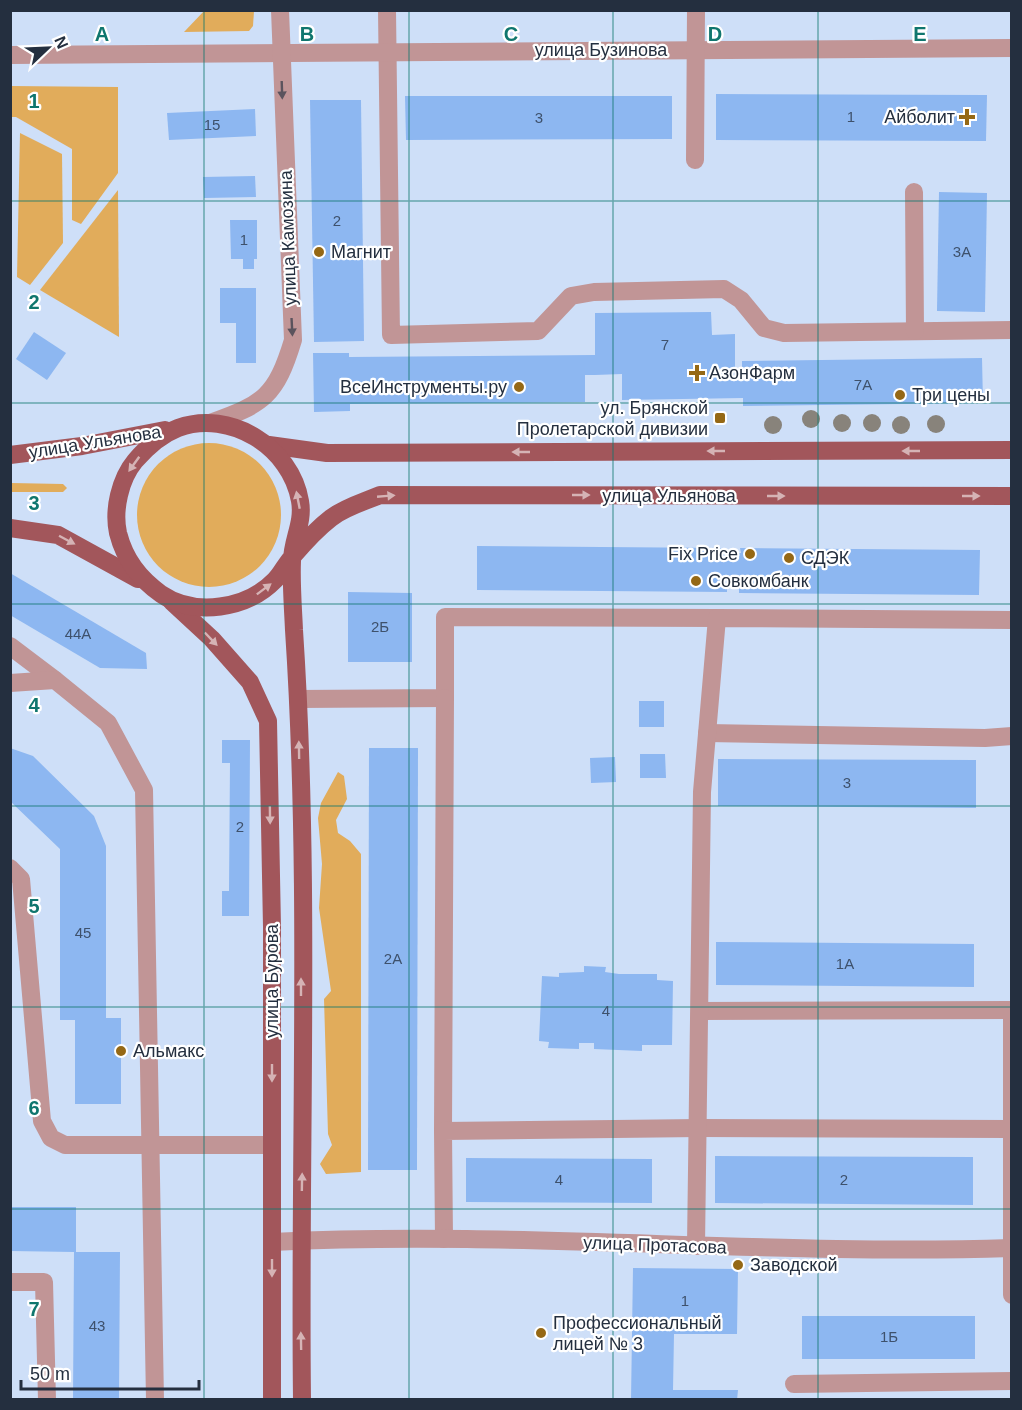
<svg xmlns="http://www.w3.org/2000/svg" width="1022" height="1410" font-family="Helvetica,sans-serif">
	<rect width="100%" height="100%" fill="#cedff8"/>
	<g fill="#e1ac5b">
		<polygon points="205,10 254,11 253,26 249,31 184,32"/>
		<polygon points="11,86 118,87 118,173 81,224 72,220 72,149 16,117 11,117"/>
		<polygon points="20,133 62,154 63,243 30,285 17,277"/>
		<polygon points="118,190 119,337 40,290"/>
		<circle cx="209" cy="515" r="72"/>
		<polygon points="11,483 63,484 67,488 63,492 11,492"/>
		<polygon points="338,772 344,776 347,799 336,820 338,833 350,841 361,854 361,1172 326,1174 320,1164 332,1145 328,1134 324,999 331,991 319,908 322,864 318,818 321,803"/>
	</g>
	<g fill="#8db7f1">
		<polygon points="716,94 987,95 986,141 716,140"/>
		<polygon points="405,96 672,96 672,139 406,140"/>
		<polygon points="310,100 361,100 364,341 314,342"/>
		<polygon points="255,109 256,136 169,140 167,113"/>
		<polygon points="255,176 256,197 204,198 203,177"/>
		<polygon points="939,192 987,193 985,312 937,311"/>
		<polygon points="230,220 257,220 257,259 254,259 254,269 243,269 243,259 231,259"/>
		<polygon points="220,288 256,288 256,363 236,363 236,323 220,323"/>
		<polygon points="711,312 712,335 735,334 735,373 742,372 742,361 982,358 983,403 743,406 743,398 622,400 622,374 595,375 585,375 585,402 350,404 350,411 314,412 313,353 349,353 349,357 595,355 595,313"/>
		<polygon points="34,332 66,353 47,380 16,359"/>
		<polygon points="477,546 726,548 726,553 741,553 740,548 980,550 979,595 739,593 739,587 727,587 727,592 477,590"/>
		<polygon points="10,573 146,653 147,669 100,668 10,615"/>
		<polygon points="348,592 412,593 412,662 348,662"/>
		<rect x="639" y="701" width="25" height="26"/>
		<polygon points="222,740 250,740 249,916 222,916 222,891 229,891 230,763 222,763"/>
		<polygon points="10,748 33,756 94,816 106,846 106,1018 121,1018 121,1104 75,1104 75,1020 60,1020 60,849 10,801"/>
		<polygon points="369,748 418,748 417,1170 368,1170"/>
		<polygon points="640,754 665,754 666,778 640,778"/>
		<polygon points="615,757 616,782 591,783 590,758"/>
		<polygon points="718,759 976,760 976,808 718,806"/>
		<polygon points="716,942 974,944 974,987 716,985"/>
		<polygon points="584,966 606,967 605,972 619,974 657,974 657,980 673,981 672,1045 642,1045 642,1051 594,1049 594,1043 579,1043 579,1049 548,1048 549,1042 539,1041 542,976 559,977 559,973 584,972"/>
		<polygon points="715,1156 973,1157 973,1205 715,1203"/>
		<polygon points="466,1158 652,1159 652,1203 466,1202"/>
		<polygon points="10,1207 76,1207 76,1252 120,1252 119,1400 73,1400 74,1252 10,1251"/>
		<polygon points="633,1268 738,1269 737,1334 674,1334 673,1390 738,1390 737,1400 631,1400"/>
		<rect x="802" y="1316" width="173" height="43"/>
	</g>
	<g fill="none" stroke-linecap="round" stroke-linejoin="round">
		<g stroke="#c19596" stroke-width="18">
			<polyline points="387,10 391,335 538,331 571,296 594,292 724,289 741,300 764,328 784,333 1012,330"/>
			<polyline points="10,55 1012,48"/>
			<polyline points="695,160 696,10"/>
			<polyline points="914,192 915,331"/>
			<path d="M210,423C264,404 276,396 293,340L280,10"/>
			<polyline points="10,646 55,680"/>
			<polyline points="10,683 55,680 108,723 144,790 155,1400"/>
			<polyline points="299,699 445,698 445,617 717,618"/>
			<polyline points="707,733 985,738 1012,736"/>
			<polyline points="10,868 21,879 42,1121 51,1138 65,1145 272,1145"/>
			<polyline points="1012,1010 1012,1295"/>
			<polyline points="700,1011 1011,1010"/>
			<polyline points="443,1131 445,698"/>
			<polyline points="444,1239 443,1131 699,1128 1011,1129"/>
			<path d="M272,1242C518,1230 765,1256 1011,1248"/>
			<polyline points="696,1246 702,792 717,618 1012,620"/>
			<polyline points="10,1282 44,1282 47,1400"/>
			<polyline points="794,1384 1012,1381"/>
		</g>
		<g stroke="#a2565b" stroke-width="18">
			<polyline points="269,445 327,453 1012,450"/>
			<polyline points="10,455 82,446 165,430"/>
			<polyline points="10,528 58,535 138,579"/>
			<polyline points="172,602 212,639 250,682 268,721 272,927 272,1400"/>
			<path d="M302,1400C299,1143 311,886 294,630C293,607 291,584 292,561C292,540 304,523 300,501C291,447 230,409 178,428C160,435 147,447 135,461C120,479 113,510 118,533C125,560 139,578 161,594C195,617 247,609 275,580C282,573 286,563 293,556C304,543 318,528 331,518C345,507 364,502 380,495L1012,496"/>
		</g>
	</g>
	<g fill="#88837b">
		<circle cx="811" cy="419" r="9"/>
		<circle cx="842" cy="423" r="9"/>
		<circle cx="872" cy="423" r="9"/>
		<circle cx="936" cy="424" r="9"/>
		<circle cx="773" cy="425" r="9"/>
		<circle cx="901" cy="425" r="9"/>
	</g>
	<defs><path id="oneway-solid" d="M-6-.8H1V-3.2L6.5 0L1 3.2V.8H-6Z" transform="scale(1.5)"/></defs>
	<g fill="#5b535d">
		<use href="#oneway-solid" transform="translate(282 90) rotate(88)"/>
		<use href="#oneway-solid" transform="translate(292 327) rotate(87)"/>
	</g>
	<g fill="#d5b3b5">
		<use href="#oneway-solid" transform="translate(716 451) rotate(180)"/>
		<use href="#oneway-solid" transform="translate(911 451) rotate(180)"/>
		<use href="#oneway-solid" transform="translate(521 452) rotate(180)"/>
		<use href="#oneway-solid" transform="translate(134 464) rotate(126)"/>
		<use href="#oneway-solid" transform="translate(581 495)"/>
		<use href="#oneway-solid" transform="translate(386 496) rotate(-5)"/>
		<use href="#oneway-solid" transform="translate(776 496)"/>
		<use href="#oneway-solid" transform="translate(971 496)"/>
		<use href="#oneway-solid" transform="translate(298 500) rotate(-101)"/>
		<use href="#oneway-solid" transform="translate(67 540) rotate(28)"/>
		<use href="#oneway-solid" transform="translate(264 589) rotate(-37)"/>
		<use href="#oneway-solid" transform="translate(211 639) rotate(46)"/>
		<use href="#oneway-solid" transform="translate(299 750) rotate(-91)"/>
		<use href="#oneway-solid" transform="translate(270 815) rotate(89)"/>
		<use href="#oneway-solid" transform="translate(301 987) rotate(-90)"/>
		<use href="#oneway-solid" transform="translate(272 1073) rotate(90)"/>
		<use href="#oneway-solid" transform="translate(302 1182) rotate(-89)"/>
		<use href="#oneway-solid" transform="translate(272 1268) rotate(90)"/>
		<use href="#oneway-solid" transform="translate(301 1341) rotate(-91)"/>
	</g>
	<path fill="none" stroke="#0f766e" stroke-width="1.5" stroke-opacity="0.55" d="M204,10V1400M409,10V1400M613,10V1400M818,10V1400M10,201H1012M10,403H1012M10,604H1012M10,806H1012M10,1007H1012M10,1209H1012"/>
	<g fill="#956815" stroke="#fff" stroke-width="2">
		<path d="M964 108h6v6h6v6h-6v6h-6v-6h-6v-6h6z"/>
		<circle cx="319" cy="252" r="6"/>
		<path d="M694 364h6v6h6v6h-6v6h-6v-6h-6v-6h6z"/>
		<circle cx="519" cy="387" r="6"/>
		<circle cx="900" cy="395" r="6"/>
		<rect x="714" y="412" width="12" height="12" rx="3"/>
		<circle cx="750" cy="554" r="6"/>
		<circle cx="789" cy="558" r="6"/>
		<circle cx="696" cy="581" r="6"/>
		<circle cx="121" cy="1051" r="6"/>
		<circle cx="738" cy="1265" r="6"/>
		<circle cx="541" cy="1333" r="6"/>
	</g>
	<g text-anchor="middle" stroke-width="4.5" stroke-linejoin="round" paint-order="stroke">
		<g font-size="15" fill="#3e516c">
			<text x="851" y="122">1</text>
			<text x="539" y="123">3</text>
			<text x="212" y="130">15</text>
			<text x="337" y="226">2</text>
			<text x="244" y="245">1</text>
			<text x="962" y="257">3А</text>
			<text x="665" y="350">7</text>
			<text x="863" y="390">7А</text>
			<text x="380" y="632">2Б</text>
			<text x="78" y="639">44А</text>
			<text x="847" y="788">3</text>
			<text x="240" y="832">2</text>
			<text x="83" y="938">45</text>
			<text x="393" y="964">2А</text>
			<text x="845" y="969">1А</text>
			<text x="606" y="1016">4</text>
			<text x="559" y="1185">4</text>
			<text x="844" y="1185">2</text>
			<text x="685" y="1306">1</text>
			<text x="97" y="1331">43</text>
			<text x="889" y="1342">1Б</text>
		</g>
		<g font-size="18" fill="#242f3f" stroke="#fff">
			<text x="601" y="56">улица Бузинова</text>
			<text transform="translate(288 238) rotate(-92)" y="6">улица Камозина</text>
			<text transform="translate(95 442) rotate(-9)" y="6">улица Ульянова</text>
			<text x="669" y="502">улица Ульянова</text>
			<text transform="translate(272 981) rotate(-90)" y="6">улица Бурова</text>
			<text transform="translate(655 1245) rotate(2)" y="6">улица Протасова</text>
		</g>
		<g font-size="18" fill="#242f3f" stroke="#fff" text-anchor="start">
			<text x="955" y="123" text-anchor="end">Айболит</text>
			<text x="331" y="258">Магнит</text>
			<text x="709" y="379">АзонФарм</text>
			<text x="507" y="393" text-anchor="end">ВсеИнструменты.ру</text>
			<text x="912" y="401">Три цены</text>
			<text x="708" y="414" text-anchor="end">ул. Брянской<tspan x="708" dy="21">Пролетарской дивизии</tspan></text>
			<text x="738" y="560" text-anchor="end">Fix Price</text>
			<text x="801" y="564">СДЭК</text>
			<text x="708" y="587">Совкомбанк</text>
			<text x="133" y="1057">Альмакс</text>
			<text x="750" y="1271">Заводской</text>
			<text x="553" y="1329">Профессиональный<tspan x="553" dy="21">лицей № 3</tspan></text>
		</g>
	</g>
	<g font-size="20" text-anchor="middle" font-weight="bold" fill="#0f766e" stroke="#fff" stroke-width="4.5" stroke-linejoin="round" paint-order="stroke">
		<text x="102" y="41">A</text>
		<text x="307" y="41">B</text>
		<text x="511" y="41">C</text>
		<text x="715" y="41">D</text>
		<text x="920" y="41">E</text>
		<text x="34" y="108">1</text>
		<text x="34" y="309">2</text>
		<text x="34" y="510">3</text>
		<text x="34" y="712">4</text>
		<text x="34" y="913">5</text>
		<text x="34" y="1115">6</text>
		<text x="34" y="1316">7</text>
	</g>
	<rect width="1022" height="1410" fill="none" stroke="#242f3f" stroke-width="24"/>
	<g transform="translate(48 48) rotate(67)" stroke="#ffffff" stroke-width="4.5" paint-order="stroke">
	<path d="M0-4.5L10 22L0 15L-10 22Z" fill="#242f3f"/>
	<text y="-9" font-size="16" font-weight="bold" text-anchor="middle" fill="#242f3f">N</text>
	</g>
	<path d="M21 1380v9h178v-9" fill="none" stroke="#242f3f" stroke-width="3"/>
	<text x="30" y="1380" font-size="18" fill="#242f3f" stroke="#ffffff" stroke-width="4.5" paint-order="stroke">50 m</text>
</svg>
